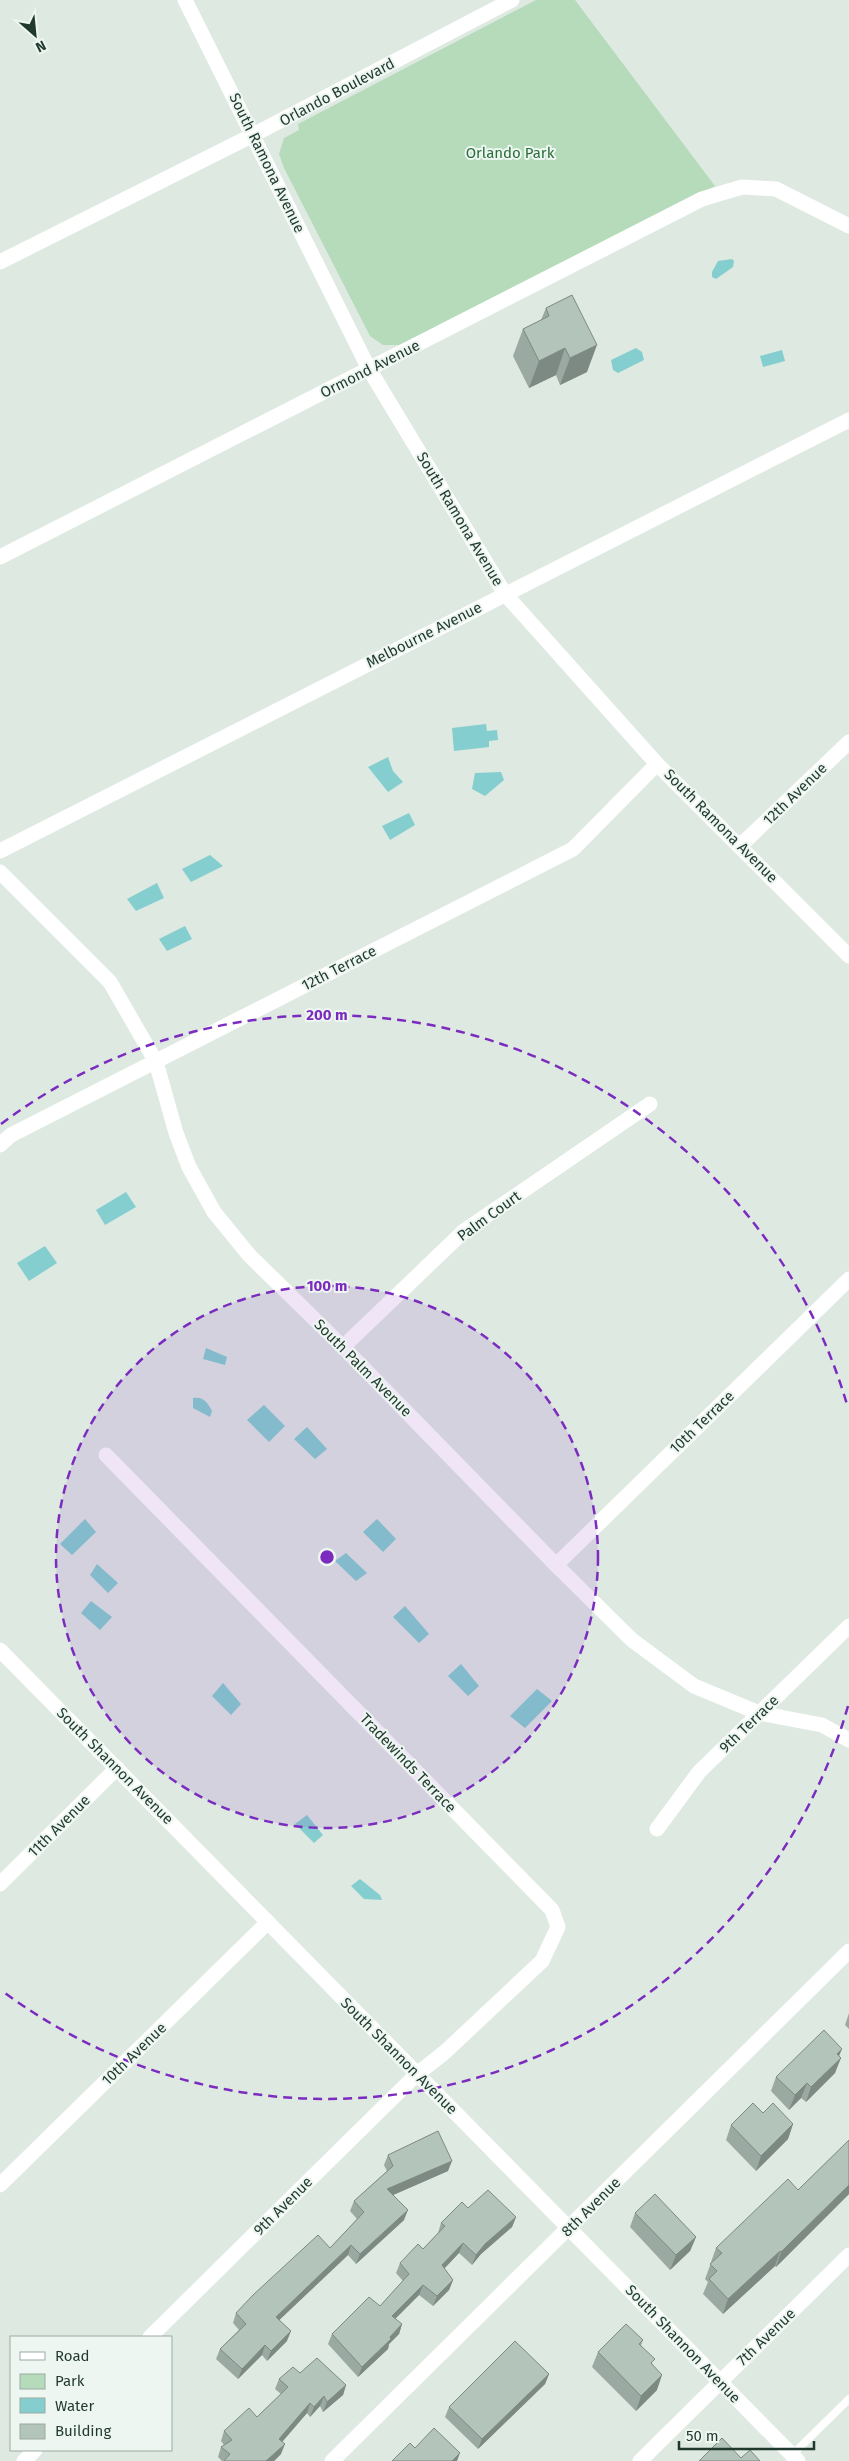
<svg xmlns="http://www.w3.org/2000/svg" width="849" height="2461" font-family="'Fira Sans',sans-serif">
	<rect width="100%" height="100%" fill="#dee9e2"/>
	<polygon fill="#b6dbbb" points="536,0 575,0 715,186 407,345 383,345 370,336 284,168 279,154 284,138 299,130 298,124"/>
	<g fill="#85cecf">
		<polygon points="732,259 734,261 733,267 716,279 712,277 712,272 718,261"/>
		<polygon points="636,348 642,352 644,360 618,373 613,370 611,360"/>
		<polygon points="782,350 785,361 763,367 760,356"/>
		<polygon points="486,724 487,731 497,730 498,740 489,741 489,747 454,751 452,728"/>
		<polygon points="388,757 393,771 403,782 388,792 368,767"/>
		<polygon points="501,772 504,780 485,796 472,789 475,773"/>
		<polygon points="409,813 415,825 390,840 382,826"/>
		<polygon points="210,855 223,866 191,882 182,869"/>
		<polygon points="157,883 164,898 136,911 127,899"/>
		<polygon points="185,926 192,939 167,951 159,939"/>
		<polygon points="126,1192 136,1207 105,1225 96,1210"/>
		<polygon points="45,1246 57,1263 29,1281 17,1263"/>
		<polygon points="206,1348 227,1357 225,1365 203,1359"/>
		<path d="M193,1398C203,1396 208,1403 212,1411L210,1417L193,1408Z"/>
		<polygon points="264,1405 285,1426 269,1442 247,1420"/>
		<polygon points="307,1427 327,1449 315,1459 294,1439"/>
		<polygon points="85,1519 96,1532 72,1555 60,1544"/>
		<polygon points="377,1519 396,1539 383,1552 363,1532"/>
		<polygon points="346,1553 367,1573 356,1581 335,1561"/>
		<polygon points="97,1564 118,1583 108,1593 90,1575"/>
		<polygon points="91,1601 112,1617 100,1630 81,1613"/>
		<polygon points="405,1606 429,1634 419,1643 393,1617"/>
		<polygon points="461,1664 479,1686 468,1696 448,1676"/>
		<polygon points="223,1683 241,1704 231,1715 212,1696"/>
		<polygon points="537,1689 552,1701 525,1728 510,1716"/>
		<polygon points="307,1815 323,1835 314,1843 295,1824"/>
		<polygon points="360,1879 380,1895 382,1900 364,1899 351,1886"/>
	</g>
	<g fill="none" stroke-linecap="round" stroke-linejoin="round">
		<polyline stroke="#fff" stroke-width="8" points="792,2455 849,2399"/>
		<g stroke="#fff" stroke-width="15">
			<polyline points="185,0 369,369 505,594 657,764 849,956"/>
			<polyline points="0,262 253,135 512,0"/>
			<polyline points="0,557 702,199 742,187 776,189 849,226"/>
			<polyline points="741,845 849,742"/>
			<polyline points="0,851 849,420"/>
			<polyline points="0,872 110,982 156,1062 176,1133 189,1167 214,1212 249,1255 343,1347 556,1565 632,1640 694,1686 759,1713 822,1725 849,1740"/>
			<polyline points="0,1145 11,1135 573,849 657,764"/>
			<polyline points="343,1347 464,1231 650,1104"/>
			<polyline points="106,1455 552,1910 558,1927 542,1961 445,2052 416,2075 150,2337"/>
			<polyline points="556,1565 849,1279"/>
			<polyline points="0,1650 798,2461"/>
			<polyline points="657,1829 699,1772 849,1626"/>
			<polyline points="0,1884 117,1768"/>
			<polyline points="0,2185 268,1922"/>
			<polyline points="24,2461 35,2450"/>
			<polyline points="332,2461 849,1951"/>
			<polyline points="640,2461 849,2255"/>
		</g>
	</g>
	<g fill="#9aa9a1">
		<polygon points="546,308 587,372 560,385 556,375 529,388 513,356 523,329 541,320"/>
		<polygon points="849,2013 849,2029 845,2025"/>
		<polygon points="839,2056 835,2073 806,2102 801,2098 789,2110 771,2091 776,2077"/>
		<polygon points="763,2113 793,2124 788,2139 756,2171 726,2140 731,2125"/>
		<polygon points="849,2140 849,2194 776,2267 775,2266 723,2314 703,2294 708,2282 705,2279 711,2263 711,2262 716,2248 798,2190"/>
		<polygon points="388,2155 448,2171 393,2195 404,2220 356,2264 348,2255 279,2320 287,2341 267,2361 262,2355 238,2379 216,2359 220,2349 239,2330 233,2323 236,2313 330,2248 357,2219 350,2211 354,2201 387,2171 384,2165"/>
		<polygon points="468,2208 516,2217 512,2227 481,2254 472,2265 459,2253 444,2269 453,2280 449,2290 433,2306 419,2295 395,2319 402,2324 399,2334 389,2344 388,2349 358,2377 328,2344 332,2334 380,2306 403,2281 396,2273 400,2263 423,2249 438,2233 441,2223"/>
		<polygon points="635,2213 696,2237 690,2251 670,2270 630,2227"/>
		<polygon points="643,2340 641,2345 653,2365 657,2390 636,2411 592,2367 598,2352"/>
		<polygon points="300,2373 346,2385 343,2395 323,2412 320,2406 310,2417 307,2413 282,2442 281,2454 274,2461 222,2461 218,2457 221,2447 224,2445 221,2441 224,2431 257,2417 281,2394 275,2389 279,2379"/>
		<polygon points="549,2374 545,2384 478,2449 445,2417 449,2407"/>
	</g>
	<g fill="#7d8983">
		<polygon points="597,345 587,372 560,385 570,358"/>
		<polygon points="565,348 556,375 529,388 539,361"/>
		<polygon points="842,2049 837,2061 841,2058 835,2073 806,2102 811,2087 837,2054"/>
		<polygon points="807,2083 801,2098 789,2110 795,2095"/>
		<polygon points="793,2124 788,2139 756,2171 761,2156"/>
		<polygon points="452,2161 448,2171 384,2199 387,2189"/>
		<polygon points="849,2185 849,2194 776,2267 781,2252"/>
		<polygon points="408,2210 404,2220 356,2264 360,2254"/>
		<polygon points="516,2217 512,2227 481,2254 472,2265 476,2255 485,2244"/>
		<polygon points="696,2237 690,2251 670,2270 676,2255"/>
		<polygon points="463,2243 459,2253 438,2275 442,2265"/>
		<polygon points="351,2245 348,2255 272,2327 276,2317"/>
		<polygon points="780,2251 775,2266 723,2314 728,2299"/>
		<polygon points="453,2280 449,2290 433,2306 437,2296"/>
		<polygon points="423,2285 419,2295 388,2326 392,2316"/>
		<polygon points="402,2324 399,2334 389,2344 388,2349 358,2377 362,2367"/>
		<polygon points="291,2331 287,2341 267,2361 271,2351"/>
		<polygon points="265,2345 262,2355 238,2379 242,2369"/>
		<polygon points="549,2374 545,2384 478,2449 482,2439"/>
		<polygon points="662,2375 657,2390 636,2411 641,2396"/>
		<polygon points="346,2385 343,2395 323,2412 327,2402"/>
		<polygon points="324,2396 320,2406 310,2417 314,2407"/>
		<polygon points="310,2403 307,2413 276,2449 279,2439"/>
		<polygon points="285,2444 281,2454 274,2461 266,2461"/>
		<polygon points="460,2453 457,2461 452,2461"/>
	</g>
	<g fill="#b3c4bb" stroke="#7d8983">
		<polygon points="572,295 597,345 570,358 565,348 539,361 523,329 549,316 546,308"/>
		<polygon points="824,2030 842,2049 837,2054 841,2058 811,2087 807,2083 795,2095 776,2077"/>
		<polygon points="753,2103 763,2113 773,2103 793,2124 761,2156 731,2125"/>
		<polygon points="438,2131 452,2161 387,2189 408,2210 360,2254 351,2245 276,2317 291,2331 271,2351 265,2345 242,2369 220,2349 246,2324 236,2313 253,2295 318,2235 330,2248 364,2212 354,2201 393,2166 388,2155"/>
		<polygon points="849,2140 849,2185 781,2252 780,2251 728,2299 709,2279 717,2271 710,2264 722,2253 716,2248 788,2179 798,2190"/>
		<polygon points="488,2190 516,2217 485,2244 476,2255 463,2243 442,2265 453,2280 437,2296 423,2285 392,2316 402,2324 390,2337 391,2339 362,2367 332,2334 369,2297 380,2306 409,2274 400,2263 418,2244 423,2249 445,2226 441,2223 462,2202 468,2208"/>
		<polygon points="655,2194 696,2237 676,2255 635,2213"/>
		<polygon points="626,2324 643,2340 639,2344 655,2359 651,2363 662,2375 641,2396 598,2352"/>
		<polygon points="515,2341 549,2374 482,2439 449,2407"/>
		<polygon points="317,2358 346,2385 327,2402 324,2396 314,2407 310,2403 279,2439 285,2444 266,2461 224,2461 230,2454 221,2447 232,2440 224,2431 249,2408 257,2417 288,2387 279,2379 293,2367 300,2373"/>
		<polygon points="434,2428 460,2453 452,2461 392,2461 410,2443 415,2448"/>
		<polygon points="722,2438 741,2458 750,2450 760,2461 699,2461"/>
	</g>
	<circle cx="327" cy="1557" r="271" fill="#7b2cbf" fill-opacity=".12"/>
	<g fill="none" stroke="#7b2cbf" stroke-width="2.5" stroke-dasharray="9 6">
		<circle cx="327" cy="1557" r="271"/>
		<path d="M848 1706A542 542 0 0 1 1 1990M1 1124A542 542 0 0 1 848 1408"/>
	</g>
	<g text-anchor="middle" stroke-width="4" stroke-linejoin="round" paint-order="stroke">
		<g font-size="15" fill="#1f392e" stroke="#eef6f1">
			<text transform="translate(337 92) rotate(-28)" y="5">Orlando Boulevard</text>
			<text transform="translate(267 163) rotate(64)" y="5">South Ramona Avenue</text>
			<text transform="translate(370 369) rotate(-27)" y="5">Ormond Avenue</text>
			<text transform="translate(460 519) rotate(59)" y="5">South Ramona Avenue</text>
			<text transform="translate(424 635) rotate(-27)" y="5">Melbourne Avenue</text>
			<text transform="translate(795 794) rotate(-44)" y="5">12th Avenue</text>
			<text transform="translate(721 826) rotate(45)" y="5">South Ramona Avenue</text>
			<text transform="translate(339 968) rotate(-27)" y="5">12th Terrace</text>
			<text transform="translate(489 1216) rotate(-36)" y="5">Palm Court</text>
			<text transform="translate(363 1368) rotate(45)" y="5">South Palm Avenue</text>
			<text transform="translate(702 1422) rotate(-44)" y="5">10th Terrace</text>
			<text transform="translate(749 1724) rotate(-44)" y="5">9th Terrace</text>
			<text transform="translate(408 1763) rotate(46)" y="5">Tradewinds Terrace</text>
			<text transform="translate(115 1766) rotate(45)" y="5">South Shannon Avenue</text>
			<text transform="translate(59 1826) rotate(-45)" y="5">11th Avenue</text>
			<text transform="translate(134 2054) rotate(-44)" y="5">10th Avenue</text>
			<text transform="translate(399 2056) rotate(45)" y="5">South Shannon Avenue</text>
			<text transform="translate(283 2206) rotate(-45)" y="5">9th Avenue</text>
			<text transform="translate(591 2207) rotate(-45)" y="5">8th Avenue</text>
			<text transform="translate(766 2337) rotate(-44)" y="5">7th Avenue</text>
			<text transform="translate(683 2344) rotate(46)" y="5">South Shannon Avenue</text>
		</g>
		<g font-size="15" fill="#2a6f3b" stroke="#eef6f1">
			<text x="510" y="158">Orlando Park</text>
		</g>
	</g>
	<circle cx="327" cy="1557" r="8" fill="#7b2cbf" stroke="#eef6f1" stroke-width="2.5"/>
	<g font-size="15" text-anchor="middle" font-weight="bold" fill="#7b2cbf" stroke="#eef6f1" stroke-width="4" stroke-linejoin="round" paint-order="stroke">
		<text x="327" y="1020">200 m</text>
		<text x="327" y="1291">100 m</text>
	</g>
	<rect x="10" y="2336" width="162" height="115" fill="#eef6f1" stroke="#9baaa3"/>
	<rect x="20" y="2352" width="25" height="8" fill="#ffffff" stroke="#9baaa3"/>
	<text x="55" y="2361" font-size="15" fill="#1f392e">Road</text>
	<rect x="20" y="2374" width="25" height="15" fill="#b6dbbb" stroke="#9baaa3"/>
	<text x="55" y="2386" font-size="15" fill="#1f392e">Park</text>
	<rect x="20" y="2398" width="25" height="15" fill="#85cecf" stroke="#9baaa3"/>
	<text x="55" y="2411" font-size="15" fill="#1f392e">Water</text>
	<rect x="20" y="2424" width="25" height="15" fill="#b3c4bb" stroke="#9baaa3"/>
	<text x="55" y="2436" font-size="15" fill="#1f392e">Building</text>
	<g transform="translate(35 35) rotate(153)" stroke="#eef6f1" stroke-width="4" paint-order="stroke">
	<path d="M0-4L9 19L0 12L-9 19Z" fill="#1f392e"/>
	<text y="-8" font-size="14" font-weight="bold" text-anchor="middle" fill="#1f392e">N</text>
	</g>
	<path d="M679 2441v8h135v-8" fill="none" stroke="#1f392e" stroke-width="2.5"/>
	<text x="686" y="2441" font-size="15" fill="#1f392e" stroke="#eef6f1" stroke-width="4" paint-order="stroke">50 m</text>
</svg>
